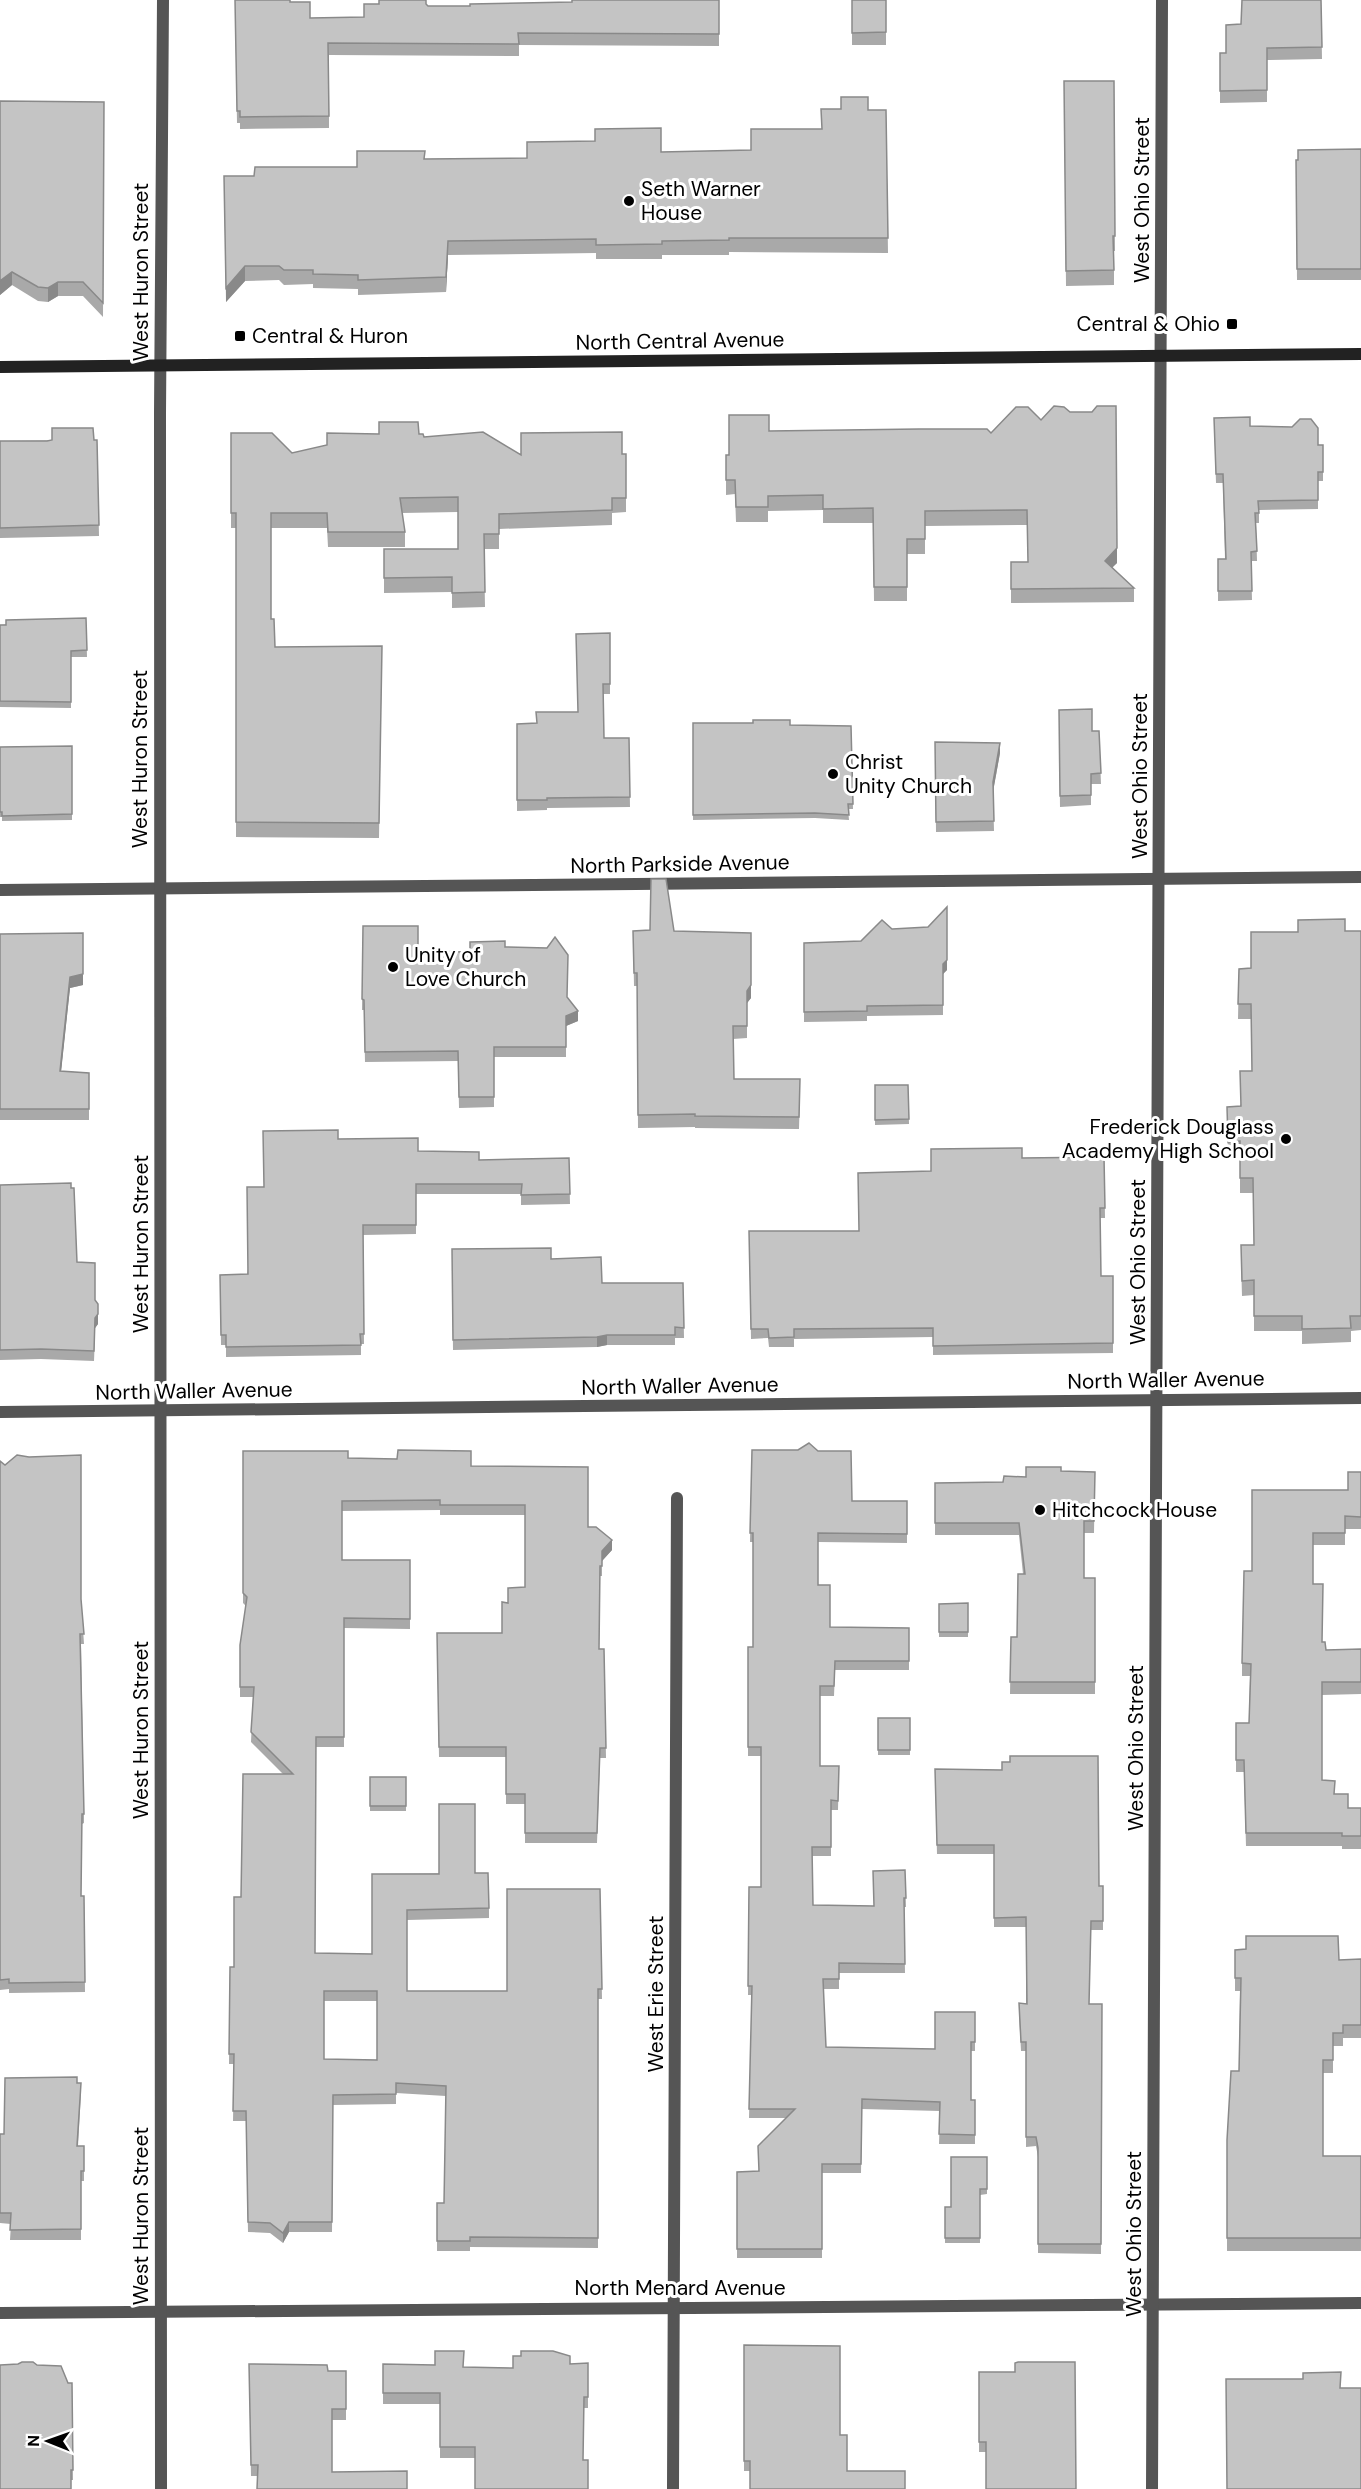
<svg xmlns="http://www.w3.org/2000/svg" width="1361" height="2489" font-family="'DM Sans',sans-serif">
	<rect width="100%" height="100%" fill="#fff"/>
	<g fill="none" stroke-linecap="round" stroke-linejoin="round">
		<g stroke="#555" stroke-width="12">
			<polyline points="0,890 1361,877"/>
			<polyline points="0,1412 1361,1398"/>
			<polyline points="0,2313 1361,2303"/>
			<polyline points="161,2489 160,413 163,0"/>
			<polyline points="673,2489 677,1498"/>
			<polyline points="1152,2489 1162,0"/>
		</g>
		<polyline stroke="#222" stroke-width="12" points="0,367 1361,354"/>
	</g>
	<g fill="#a9a9a9" fill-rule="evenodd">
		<polygon points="235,0 290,2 310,18 364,17 426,4 428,6 470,6 719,0 719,46 519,45 519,56 329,55 329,128 240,129 240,123 237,123"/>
		<rect x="852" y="0" width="34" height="45"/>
		<polygon points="1321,0 1322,59 1267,60 1267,102 1220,103 1220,53 1226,53 1241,24"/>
		<polygon points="1064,81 1114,81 1115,251 1114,251 1114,285 1066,286"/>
		<polygon points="0,101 104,102 103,317 83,296 58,296 48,302 38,301 12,285 0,295"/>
		<polygon points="868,110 886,110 888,253 729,252 729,255 662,255 662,259 596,259 596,253 448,255 446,292 358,295 358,289 313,288 313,284 284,285 279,280 245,281 226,302 224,176 254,176 357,167 424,159 527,158 661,152 751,150 821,129"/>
		<polygon points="1361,149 1361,280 1297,280 1296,160"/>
		<polygon points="1214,418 1250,426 1318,445 1323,445 1323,481 1318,481 1318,509 1259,510 1259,523 1256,523 1257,561 1251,561 1252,600 1218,601 1218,559 1225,559 1223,483 1216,483"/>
		<polygon points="919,429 1117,563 1112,567 1134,588 1134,602 1011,603 1011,562 1028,562 1027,525 925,526 925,554 907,554 907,601 874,601 873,523 823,523 823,510 768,511 768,522 736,522 735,494 726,495 726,455 729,455 769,431"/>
		<polygon points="231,433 292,453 419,434 424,437 521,454 626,454 626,512 612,513 612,525 499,529 499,549 484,549 485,607 452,608 452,592 384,593 384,549 458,549 458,512 402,513 405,532 405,547 328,547 327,528 271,528 271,619 275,647 382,646 379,838 236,837 236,528 231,528"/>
		<polygon points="97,440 99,536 0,538 0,441"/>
		<polygon points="86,618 87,657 71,657 71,708 0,707 0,625"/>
		<polygon points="610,633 610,694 603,694 604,738 629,738 630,807 547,808 547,810 517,811 517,724 537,723 578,712"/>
		<polygon points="1059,710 1092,731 1099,731 1101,784 1091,784 1091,805 1060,807"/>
		<polygon points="693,723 790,725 851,726 853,809 848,809 849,820 815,818 693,820"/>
		<polygon points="935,742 1000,753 993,791 994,831 936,832"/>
		<polygon points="72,746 72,820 2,821 2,817 0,817 0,747"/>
		<polygon points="363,926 418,951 470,952 505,947 547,948 567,998 578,1021 566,1026 566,1057 494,1057 494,1107 459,1108 458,1061 365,1062 364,1010 362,1010"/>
		<polygon points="892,929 947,970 943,974 943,1015 867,1016 867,1021 804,1022 804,943 861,941"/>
		<polygon points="633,931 674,931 751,998 747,1003 747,1038 733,1039 734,1079 800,1091 799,1129 695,1128 695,1127 638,1128 637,986 634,986"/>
		<polygon points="1345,931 1361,931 1361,1330 1351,1331 1351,1342 1302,1344 1302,1331 1254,1331 1254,1295 1242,1296 1241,1260 1254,1245 1253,1193 1240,1193 1240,1156 1228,1157 1227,1122 1240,1106 1252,1071 1251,1019 1238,1019 1239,969 1251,968"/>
		<polygon points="0,934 83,985 70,988 61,1071 89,1073 89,1120 0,1120"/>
		<polygon points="875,1085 908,1085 909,1124 875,1125"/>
		<polygon points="338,1139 479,1160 569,1158 570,1204 521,1205 521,1194 416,1194 416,1234 363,1235 364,1344 361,1344 361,1355 226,1357 226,1345 221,1345 220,1275 247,1274 263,1187"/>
		<polygon points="1104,1157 1105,1218 1100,1218 1101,1276 1113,1276 1113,1353 933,1355 933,1337 794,1339 794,1347 769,1347 768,1338 751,1339 749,1231 859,1231 931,1171 1022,1158"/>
		<polygon points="0,1185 77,1262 95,1300 98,1314 98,1324 95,1328 94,1361 41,1359 0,1360"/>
		<polygon points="452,1249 551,1259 602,1283 683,1283 684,1338 675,1338 675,1345 607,1345 597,1347 453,1350"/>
		<polygon points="752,1450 852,1501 907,1501 907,1543 818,1542 818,1585 830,1627 909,1628 909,1670 835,1670 834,1696 820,1696 820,1766 839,1766 838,1810 831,1810 831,1856 812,1856 813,1905 874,1906 905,1870 906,1907 904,1907 905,1973 839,1973 839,1989 823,1989 826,2047 935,2049 975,2012 975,2051 971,2051 971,2100 975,2100 975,2144 939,2144 940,2111 862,2109 861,2173 822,2173 822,2258 737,2258 737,2172 758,2171 786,2118 749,2118 752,1995 748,1995 749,1887 761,1887 761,1756 748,1756 748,1647 753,1647 753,1542 750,1542"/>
		<path d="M243,1451L471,1466L588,1527L612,1550L602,1561V1576H600L599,1649H604L606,1758H600L597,1843H525V1804H506V1757H439L437,1633H502L508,1603L525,1587V1515H440V1510L342,1511V1560H410V1629L344,1628V1747H316L315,1953L372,1954V1874L475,1873L489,1908V1918L407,1920V1991H507L600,1889L602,1999H598V2248L470,2247V2251H437V2203H444L446,2096L396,2093V2104L333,2105L332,2232H289L283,2243L270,2233L248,2232L246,2121H233L234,2064H229L230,1967H234L241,1897L283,1774L251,1742L253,1697H240V1645L246,1606L243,1603ZM324,2001H377V2060L324,2059Z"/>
		<polygon points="0,1461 81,1599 84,1644 81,1644 84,1814 84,1823 82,1824 81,1896 84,1896 85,1992 9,1993 9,1989 0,1990"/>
		<polygon points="1061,1471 1095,1472 1094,1533 1084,1533 1084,1578 1095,1578 1095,1694 1010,1694 1011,1637 1017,1637 1023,1574 1019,1535 935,1535 935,1483 1003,1482 1026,1477"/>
		<polygon points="1361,1472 1361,1529 1345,1529 1345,1545 1313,1545 1313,1584 1322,1642 1326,1650 1361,1649 1361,1694 1322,1695 1322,1780 1348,1808 1361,1808 1361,1849 1342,1849 1342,1846 1246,1846 1244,1772 1236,1772 1236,1723 1249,1723 1250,1676 1242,1676 1242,1663 1252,1571 1348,1490"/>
		<polygon points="968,1603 968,1637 939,1637 939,1604"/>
		<rect x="878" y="1718" width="32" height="37"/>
		<polygon points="935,1769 1099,1886 1103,1886 1103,1930 1091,1930 1089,2004 1102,2004 1101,2254 1038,2253 1038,2157 1036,2146 1026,2147 1026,2051 1021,2051 1019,2013 1019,2003 1026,2004 1026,1927 994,1927 994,1854 937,1854"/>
		<rect x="370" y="1777" width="36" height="34"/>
		<polygon points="1235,1950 1339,1960 1361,1959 1361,2038 1343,2038 1343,2046 1333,2046 1333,2073 1323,2073 1323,2156 1361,2156 1361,2251 1227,2251 1227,2140 1239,2071 1240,1991 1235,1991"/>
		<polygon points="77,2083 81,2093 78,2146 84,2146 84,2181 81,2181 81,2240 10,2240 11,2224 0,2223 0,2134 4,2134"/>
		<polygon points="987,2157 987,2194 980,2195 980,2243 945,2243 945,2207 951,2207"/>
		<polygon points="744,2345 840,2346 750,2471 744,2471"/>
		<polygon points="588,2363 588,2408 584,2408 475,2458 440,2458 440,2404 383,2404 383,2364 464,2367 513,2368 570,2364"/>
		<polygon points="249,2364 328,2371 346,2371 346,2420 332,2420 258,2476 251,2476"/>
		<polygon points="37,2365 68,2383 72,2383 73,2480 71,2480"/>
		<polygon points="979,2372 1076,2489 986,2452 979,2452"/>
	</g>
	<g fill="#898989">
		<polygon points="448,241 448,255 446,292 446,277"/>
		<polygon points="245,266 245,281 226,302 226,288"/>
		<polygon points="12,272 12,285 0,295 0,281"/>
		<polygon points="58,282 58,296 48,302 48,288"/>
		<polygon points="1117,548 1117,563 1105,575 1105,561"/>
		<polygon points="1000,743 1000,753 993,792 993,782"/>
		<polygon points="947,960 947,970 943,974 943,964"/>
		<polygon points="83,974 83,985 70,988 60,1082 60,1071 70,977"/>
		<polygon points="751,985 751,998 747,1003 747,991"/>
		<polygon points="578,1011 578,1021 566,1026 566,1016"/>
		<polygon points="98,1314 98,1324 95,1328 94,1361 95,1318"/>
		<polygon points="607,1335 607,1345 597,1347 597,1337"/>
		<polygon points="612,1540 612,1550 602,1561 602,1576 602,1551"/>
		<polygon points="289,2222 289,2232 283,2243 283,2233"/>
	</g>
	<g fill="#c4c4c4" stroke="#898989" stroke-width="1.5" fill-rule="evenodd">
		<polygon points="235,0 290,0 290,2 310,2 310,18 364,17 364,4 379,4 379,0 426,0 426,4 428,6 470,6 470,4 572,2 572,0 719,0 719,34 518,33 519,44 328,43 329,116 240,117 240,111 237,111"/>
		<polygon points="852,0 886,0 886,32 852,33"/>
		<polygon points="1242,0 1321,0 1322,47 1267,48 1267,90 1220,91 1220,53 1226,53 1226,25 1241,24"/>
		<polygon points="1064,81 1114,81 1115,236 1113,236 1114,270 1066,271"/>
		<polygon points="841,97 868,97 868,110 886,110 888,238 729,238 729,240 662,241 662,244 596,245 596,239 448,241 446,277 358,280 358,275 313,274 313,270 284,270 279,266 245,266 226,288 224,176 254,176 255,167 357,167 357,151 425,151 424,159 527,158 527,142 595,141 595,129 661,128 661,152 751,150 751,129 822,129 821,109 841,109"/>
		<polygon points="0,101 104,102 103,303 83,282 58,282 48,288 38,287 12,272 0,281"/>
		<polygon points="1361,149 1361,269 1297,269 1296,160 1298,160 1298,150"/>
		<polygon points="1054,406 1064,407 1070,412 1092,412 1097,406 1116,406 1117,548 1105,561 1134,588 1011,589 1011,562 1028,562 1027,510 925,511 925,539 907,539 907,587 874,587 873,508 823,509 823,495 768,496 768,507 736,507 735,480 726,480 726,455 729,455 729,415 769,415 769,431 919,429 987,429 991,433 1016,407 1028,407 1041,420"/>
		<polygon points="1250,417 1250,426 1292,427 1300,419 1311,419 1318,428 1318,445 1323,445 1323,472 1318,472 1318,500 1258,501 1259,513 1255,513 1257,551 1251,552 1252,591 1218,591 1218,559 1226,559 1223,474 1216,474 1214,418"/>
		<polygon points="379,422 418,422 419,434 423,434 424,437 483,432 521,455 521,433 622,432 622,454 626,454 626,498 612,498 612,510 499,514 499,534 484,534 485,592 452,593 452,577 384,578 384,549 458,549 458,497 400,498 405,532 328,532 327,513 271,513 271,619 274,619 275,647 382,646 379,823 236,822 236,513 231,513 231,433 272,433 292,453 327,445 327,433 379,434"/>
		<polygon points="52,428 93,428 94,440 97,440 99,525 0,528 0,441 47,441 52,440"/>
		<polygon points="86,618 87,650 71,651 71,702 0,701 0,625 6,625 6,620"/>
		<polygon points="610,633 610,684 603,684 604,738 629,738 630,797 547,798 547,800 517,800 517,724 537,723 536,712 578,712 576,634"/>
		<polygon points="1092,709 1092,731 1099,731 1101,773 1091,774 1091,795 1060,796 1059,710"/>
		<polygon points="753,720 790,720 790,725 851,726 853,804 848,804 849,815 815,813 693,815 693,723 753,723"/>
		<polygon points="935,742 1000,743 993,782 994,821 936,822"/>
		<polygon points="72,746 72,814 2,816 2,812 0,812 0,747"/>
		<polygon points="651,879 666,879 674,931 751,933 751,985 747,991 747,1026 733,1026 734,1079 800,1079 799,1117 695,1116 695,1114 638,1115 637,973 634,973 633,931 650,930"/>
		<polygon points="947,907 947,960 943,964 943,1005 867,1006 867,1011 804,1012 804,943 861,941 882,920 892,929 928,927"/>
		<polygon points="1345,919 1345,931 1361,931 1361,1316 1350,1316 1351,1328 1302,1329 1302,1316 1254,1316 1254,1280 1242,1281 1241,1245 1254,1245 1253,1178 1240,1178 1240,1141 1228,1142 1227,1107 1241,1106 1240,1071 1252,1071 1251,1004 1238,1004 1239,969 1251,968 1251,932 1298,932 1298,920"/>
		<polygon points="363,926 418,926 418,951 470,952 470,942 505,941 505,947 547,948 555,937 568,955 567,997 578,1011 566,1016 566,1047 494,1047 494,1097 459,1097 458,1051 365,1052 364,1000 362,999"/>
		<polygon points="83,933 83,974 70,977 60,1071 89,1073 89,1109 0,1109 0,934"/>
		<polygon points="875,1085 908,1085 909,1119 875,1120"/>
		<polygon points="338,1130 338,1139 418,1138 418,1151 479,1152 479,1160 569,1158 570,1194 521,1195 522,1184 416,1184 416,1225 363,1225 364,1334 360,1334 361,1345 226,1347 226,1335 221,1335 220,1275 248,1274 247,1187 264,1187 263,1131"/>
		<polygon points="1022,1148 1022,1158 1104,1157 1105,1208 1100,1208 1101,1276 1113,1276 1113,1343 933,1346 933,1328 794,1329 794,1337 769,1338 768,1329 751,1329 749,1231 859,1231 858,1173 931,1171 931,1149"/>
		<polygon points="71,1183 71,1188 74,1188 77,1262 95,1263 95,1300 98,1304 98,1314 95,1318 94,1351 41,1349 0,1350 0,1185"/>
		<polygon points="551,1248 551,1259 601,1257 602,1283 683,1283 684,1328 675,1327 675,1335 607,1335 597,1337 453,1340 452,1249"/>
		<polygon points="809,1443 818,1451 851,1451 852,1501 907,1501 907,1534 818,1533 818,1585 830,1585 830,1627 909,1628 909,1661 835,1661 834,1686 820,1686 820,1766 839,1766 838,1801 831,1800 831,1847 812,1847 813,1905 874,1906 873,1871 905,1870 906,1898 904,1898 905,1964 839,1963 839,1979 823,1979 826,2047 935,2049 935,2012 975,2012 975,2042 971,2042 971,2100 975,2100 975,2135 939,2134 940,2102 862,2099 861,2164 822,2164 822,2249 737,2249 737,2172 759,2171 758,2146 795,2109 749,2109 752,1986 748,1986 749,1887 761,1887 761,1747 748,1747 748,1647 753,1647 753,1533 750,1533 752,1450 798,1450"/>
		<path d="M398,1450L471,1451V1466L588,1467V1527H596L612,1540L602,1551V1566H600L599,1649H604L606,1748H600L597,1833H525V1794H506V1747H439L437,1633H502V1602L508,1603V1588L525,1587V1505H440V1500L342,1501V1560H410V1619L344,1618V1737H316L315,1953L372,1954V1874H439V1804H475V1873H488L489,1908L407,1910V1991H507V1889H600L602,1989H598V2238L470,2237V2241H437V2203H444L446,2086L396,2083V2094L333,2095L332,2222H289L283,2233L270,2223L248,2222L246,2111H233L234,2054H229L230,1967H234V1897H241L243,1774H293L251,1732L254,1687H240V1645L247,1597L243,1593V1451H348V1458L397,1459ZM324,1991H377V2060L324,2059Z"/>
		<polygon points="17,1455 29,1457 81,1455 81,1599 84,1634 80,1634 84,1814 82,1814 81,1896 84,1896 85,1982 9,1983 9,1979 0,1980 0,1461 5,1465"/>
		<polygon points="1026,1467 1061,1467 1061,1471 1095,1472 1094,1521 1084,1521 1084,1578 1095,1578 1095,1682 1010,1682 1011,1637 1017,1637 1018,1574 1025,1574 1019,1523 935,1523 935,1483 1003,1482 1004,1476 1026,1477"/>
		<polygon points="1348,1472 1361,1472 1361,1517 1345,1516 1345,1533 1313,1533 1313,1584 1323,1584 1322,1642 1325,1642 1326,1650 1361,1649 1361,1682 1322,1682 1322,1780 1335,1781 1334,1794 1348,1794 1348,1808 1361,1808 1361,1836 1342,1836 1342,1833 1246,1833 1244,1760 1236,1760 1236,1723 1249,1723 1251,1664 1242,1663 1244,1571 1252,1571 1252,1490 1348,1490"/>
		<polygon points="968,1603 968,1632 939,1632 939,1604"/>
		<rect x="878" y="1718" width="32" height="32"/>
		<polygon points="1010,1756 1098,1756 1099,1886 1103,1886 1103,1921 1091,1921 1089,2004 1102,2004 1101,2244 1038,2244 1038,2148 1036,2137 1026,2137 1026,2042 1021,2042 1019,2003 1027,2004 1026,1917 994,1918 994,1845 937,1845 935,1769 1002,1770 1002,1762 1010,1762"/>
		<rect x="370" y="1777" width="36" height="29"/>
		<polygon points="1246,1936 1338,1936 1339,1960 1361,1959 1361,2025 1343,2025 1343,2033 1333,2033 1333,2060 1323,2060 1323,2156 1361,2156 1361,2238 1227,2238 1227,2140 1231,2071 1239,2071 1241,1978 1235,1978 1235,1950 1246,1949"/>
		<polygon points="77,2077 77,2083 81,2083 77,2146 84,2146 84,2171 81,2171 81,2229 10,2230 11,2213 0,2213 0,2134 4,2134 5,2078"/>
		<polygon points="951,2157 987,2157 987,2189 980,2189 980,2238 945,2238 945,2207 951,2207"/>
		<polygon points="744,2345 840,2346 840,2435 847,2435 847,2471 905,2471 905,2489 750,2489 750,2461 744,2461"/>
		<polygon points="435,2351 464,2351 463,2367 513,2368 513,2356 521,2356 521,2351 553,2351 570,2356 570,2364 588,2363 588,2397 584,2397 583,2460 588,2460 588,2489 475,2489 475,2447 440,2447 440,2393 383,2393 383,2364 435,2365"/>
		<polygon points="22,2362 33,2362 37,2365 61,2366 68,2383 72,2383 73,2470 71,2470 71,2489 0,2489 0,2365 18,2364"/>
		<polygon points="1018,2362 1075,2362 1076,2489 986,2489 986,2442 979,2442 979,2372 1015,2372 1015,2363"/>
		<polygon points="249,2364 327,2365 328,2371 346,2371 346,2409 332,2409 332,2472 407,2471 407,2489 257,2489 258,2465 251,2465"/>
		<polygon points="1341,2372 1340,2388 1361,2388 1361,2489 1227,2489 1226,2379 1303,2379 1303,2373"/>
	</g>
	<g fill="#000" stroke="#fff" stroke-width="2">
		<circle cx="629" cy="201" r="6"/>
		<rect x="1226" y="318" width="12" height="12" rx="3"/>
		<rect x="234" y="330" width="12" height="12" rx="3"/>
		<circle cx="833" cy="774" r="6"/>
		<circle cx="393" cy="967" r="6"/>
		<circle cx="1286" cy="1139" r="6"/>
		<circle cx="1040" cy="1510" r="6"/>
	</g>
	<g text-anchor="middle" stroke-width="6" stroke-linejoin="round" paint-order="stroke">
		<g font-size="21" fill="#000" stroke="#fff" text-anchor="start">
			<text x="641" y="196">Seth Warner<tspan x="641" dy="24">House</tspan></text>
			<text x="1220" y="331" text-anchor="end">Central &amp; Ohio</text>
			<text x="252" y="343">Central &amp; Huron</text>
			<text x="845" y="769">Christ<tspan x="845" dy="24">Unity Church</tspan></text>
			<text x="405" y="962">Unity of<tspan x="405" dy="24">Love Church</tspan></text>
			<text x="1274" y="1134" text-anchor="end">Frederick Douglass<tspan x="1274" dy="24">Academy High School</tspan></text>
			<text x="1052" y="1517">Hitchcock House</text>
		</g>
		<g font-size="21" fill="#000" stroke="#fff">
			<text transform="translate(1142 200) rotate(-90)" y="7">West Ohio Street</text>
			<text transform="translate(141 272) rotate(-90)" y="7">West Huron Street</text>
			<text transform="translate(680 341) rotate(-1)" y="7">North Central Avenue</text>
			<text transform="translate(140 759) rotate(-90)" y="7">West Huron Street</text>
			<text transform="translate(1140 776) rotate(-90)" y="7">West Ohio Street</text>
			<text transform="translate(680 864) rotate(-1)" y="7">North Parkside Avenue</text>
			<text transform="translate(141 1244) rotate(-90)" y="7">West Huron Street</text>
			<text transform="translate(1138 1262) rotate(-90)" y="7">West Ohio Street</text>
			<text transform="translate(1166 1380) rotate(-1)" y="7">North Waller Avenue</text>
			<text transform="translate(680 1386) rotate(-1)" y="7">North Waller Avenue</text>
			<text transform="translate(194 1391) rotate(-1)" y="7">North Waller Avenue</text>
			<text transform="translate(141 1730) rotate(-90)" y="7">West Huron Street</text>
			<text transform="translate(1136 1748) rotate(-90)" y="7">West Ohio Street</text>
			<text transform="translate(656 1994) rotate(-90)" y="7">West Erie Street</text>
			<text transform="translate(141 2216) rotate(-90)" y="7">West Huron Street</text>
			<text transform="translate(1134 2234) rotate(-90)" y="7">West Ohio Street</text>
			<text x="680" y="2295">North Menard Avenue</text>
		</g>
	</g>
	<g transform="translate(48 2441) rotate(271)" stroke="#ffffff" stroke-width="4.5" paint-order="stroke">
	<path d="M0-4.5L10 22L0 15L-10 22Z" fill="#000000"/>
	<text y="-9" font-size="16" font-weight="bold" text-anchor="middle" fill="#000000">N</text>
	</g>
</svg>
